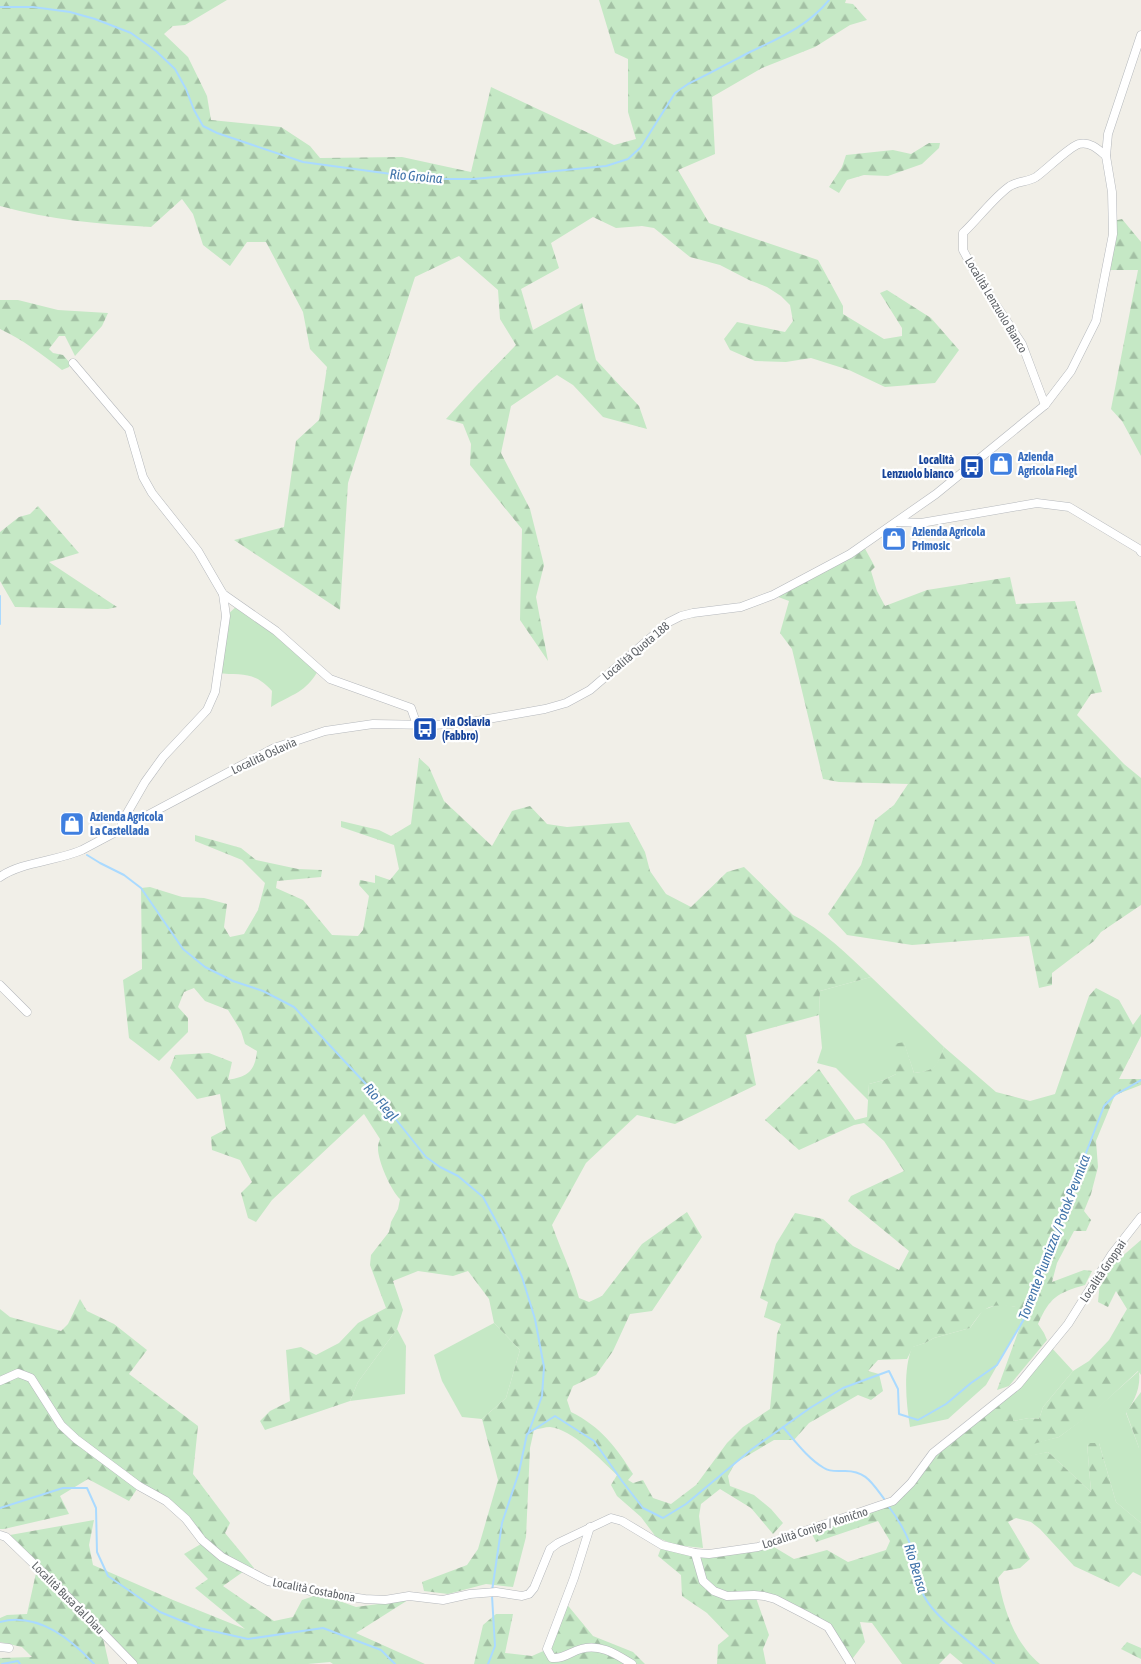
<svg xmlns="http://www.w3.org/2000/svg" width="1141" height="1664" font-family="'Asap Condensed',sans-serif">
	<defs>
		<pattern id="forest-firs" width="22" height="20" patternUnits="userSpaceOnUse" patternTransform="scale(1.25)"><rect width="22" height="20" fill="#c5e8c5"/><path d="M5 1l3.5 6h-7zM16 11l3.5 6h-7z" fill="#a3c0a4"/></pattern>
	</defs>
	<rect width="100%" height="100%" fill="#f1efe8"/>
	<g fill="#c5e8c5">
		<path d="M238,605L319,669C306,693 292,694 271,707L272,691C253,670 242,676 217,673L226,616Z"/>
		<path d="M871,977L944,1047C937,1067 936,1071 914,1073L904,1043L896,1074L884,1080L869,1084L868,1100L836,1068L817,1063L822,1048L819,1015L820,991Z"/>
		<path d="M999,1304L1017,1307L1021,1324L986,1385L948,1419L910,1427C906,1402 903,1371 912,1347L925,1343L934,1338L970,1328L983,1310Z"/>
		<polygon points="494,1323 520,1350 506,1398 482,1419 462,1417 442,1381 434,1355"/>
		<polygon points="397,1329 406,1346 405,1394 350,1401 358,1382"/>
		<polygon points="1050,1346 1073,1371 1043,1407 1039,1419 1029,1418 1013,1421 996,1403 1018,1385"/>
		<path d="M1139,1371C1141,1387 1135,1400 1126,1413L1139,1448H1141V1523L1116,1502L1099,1443H1087L1091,1492L1048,1452L1026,1457V1445L1059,1437L1095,1410Z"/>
	</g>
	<g fill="url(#forest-firs)">
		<path d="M0,0H227L185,25L173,26L164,34L188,57L207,96L211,120L281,127L310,146L320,158L402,157L471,172L491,87L614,145L636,139L628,112V59L615,53L599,0H846L845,3L853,4L867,20L850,25L815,47L762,68L712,97L715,154L678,170L709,223L818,260L843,306V314L884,339L902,336V328L880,293L887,290L931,318L959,350L935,383L885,387L849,370L811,358L786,362L755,361L730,350L724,339L737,322L785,332L793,321L790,305L781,296L767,287L749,280L720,265L690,257L654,228L642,226L616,228L593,217L551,243L559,268L521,289L533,330L582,303L596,360L639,406L647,429L603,417L573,385L557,375L511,406L501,453L530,509L544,565L536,597L548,661L520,620L522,529L470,465L471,444L463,424L446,419L476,386L516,345L500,319L498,290L459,256L415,277L348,483L340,610L234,540L284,527L296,441L319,420L327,367L310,349L303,312L266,242H247L230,266L203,245L193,214L182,199L151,227C100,224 50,220 0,206Z"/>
		<polygon points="929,143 940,143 939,148 922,164 888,176 864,175 847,180 839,193 829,187 842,167 846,155 893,150 911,154"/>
		<polygon points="1122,219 1141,242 1141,456 1122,421 1111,409 1138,270 1106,270 1113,221"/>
		<path d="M0,300H18L58,310L108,313L102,326L75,356L65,336H59L49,349L53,353L63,355L70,363L69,367L62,370C42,354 23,340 0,329Z"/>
		<polygon points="38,506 79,553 49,562 117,607 108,609 15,607 0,581 0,532 19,517 30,514"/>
		<polygon points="863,545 875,567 871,571 877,591 885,606 927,590 1010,577 1016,604 1075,601 1102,692 1091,694 1077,715 1124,764 1141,778 1141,905 1101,932 1094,941 1052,973 1052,985 1039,988 1029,936 912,945 847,935 828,914 861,865 875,820 894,805 908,784 839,782 823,779 792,649 780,633 789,601 773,595"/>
		<path d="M419,758L429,767L444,801L492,846L512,811L530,806L547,824L567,827L629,822L645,852L650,871L666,894L691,907L727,872L744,867L793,915C823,930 847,954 871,977L820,991L819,1015L746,1035L756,1085L675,1124L637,1115L586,1163L552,1225C561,1250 572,1273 579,1298L589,1302L602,1296L642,1244L687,1212L702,1237L652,1311L630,1314L613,1351L596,1375L573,1386L567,1400L571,1412C601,1427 616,1447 633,1474L628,1480L633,1483L643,1480L653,1498L671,1504L696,1485L727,1443L743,1427L770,1409L777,1334L781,1324L764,1317L768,1302L760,1298L776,1244L795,1213L823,1219L853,1246L899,1270L909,1251L848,1201L851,1196L904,1171L884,1141L864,1123L854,1125L799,1150L765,1120L819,1069L855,1120L867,1117L869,1084L884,1080L896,1074L894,1044L904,1042L914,1073C935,1071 937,1066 944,1047L996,1092L1030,1101L1055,1094L1089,996L1096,988L1119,1000L1133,1025L1141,1014V1036L1119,1079H1141V1085L1115,1095L1096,1141L1098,1167L1091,1194L1084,1211L1091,1220L1086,1231H1074L1057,1263L1052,1282L1084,1270L1092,1271L1085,1285C1057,1293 1050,1297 1038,1324L1044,1333L1047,1340L1009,1386L997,1390L1021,1324L1016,1307C988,1303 985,1306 970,1328L934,1338L925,1343L913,1347L907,1359L878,1360L868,1371L879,1374L883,1391L871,1400L858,1395L809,1423L794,1440H774L735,1463L728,1476L730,1486L754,1495L771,1509L783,1523L773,1534L751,1508L720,1489L701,1504L699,1516L703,1548L675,1545L656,1537L641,1517L617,1496L611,1485L617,1475C601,1460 572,1429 550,1427C545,1427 539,1429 534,1430L530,1448L526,1537L513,1587L486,1584L448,1594L424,1591L422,1582L467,1565L478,1549L498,1480L482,1419L506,1398L520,1350L494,1323L489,1299L468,1271L453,1276L418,1271L393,1281L403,1310L397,1329L358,1382L350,1401L265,1430L260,1421L270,1411L290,1401L286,1350L301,1347L316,1355L339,1343L358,1323L386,1308L370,1265L371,1255L389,1232L391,1222L398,1209L400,1199C391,1191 377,1159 378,1147C378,1144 379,1142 380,1139L364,1114L272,1200L256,1222L248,1218L241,1193L252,1182L240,1160L212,1150L211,1137L226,1129L220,1094L197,1099L170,1068L175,1055L209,1053L232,1062L228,1080C248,1077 255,1071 257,1051L245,1044L241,1031L228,1010L205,1001L194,988L184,992L178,1007L188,1018V1032L159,1061L129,1038L123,980L142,969L141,888L150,887L182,897L204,898L227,904L224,927L230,937L244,934L258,910L265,883L242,860L195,841V835L241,848L256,860L298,869L322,870L321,877L277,881L276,888L303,900L332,935L358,936L363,930L369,896L359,885L360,880L375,883V875L390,880L399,869L394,845L341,827V821L379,830L391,836L411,824Z"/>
		<path d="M1141,1240V1375L1138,1371L1095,1411L1059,1437L1026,1446L1027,1456L1048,1452L1091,1492L1087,1443H1099L1116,1502L1141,1523V1576L1133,1572L1119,1587L1074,1566L1040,1529L1031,1522L1016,1518L1008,1522L1030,1559L1020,1568L1004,1571L998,1578C1004,1610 1014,1642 1040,1664H963L950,1653L939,1664H902L872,1623L860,1622L865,1642L850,1662L827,1627L775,1599L755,1595L769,1635L763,1649L766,1664H717L718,1645L729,1636L707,1613L682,1596L681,1575L658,1556L662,1545L695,1553L769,1544L794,1559L827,1550L848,1562L886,1550L890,1541L878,1521L816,1542L810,1530L893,1501L933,1453L996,1403L1014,1407L1013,1421L1029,1418L1039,1419L1043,1407L1073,1371L1089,1361L1109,1340L1127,1309L1116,1291L1108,1307L1098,1302L1101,1271L1105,1266L1119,1259Z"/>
		<polygon points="80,1299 87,1311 114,1324 147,1350 129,1374 198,1426 193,1474 230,1523 225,1533 254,1568 247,1569 223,1586 274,1621 293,1617 302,1600 320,1594 356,1607 408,1600 356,1633 425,1664 333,1664 330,1662 308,1664 134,1664 113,1637 10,1535 94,1520 89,1545 93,1565 173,1600 245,1629 195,1588 208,1579 184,1554 206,1541 189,1516 167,1498 139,1486 129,1501 88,1479 60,1496 69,1514 4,1529 0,1529 0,1309 10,1317 61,1331 68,1324"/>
		<polygon points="1141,1392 1141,1448 1139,1448 1126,1412"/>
		<polygon points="36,1573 103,1638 109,1664 0,1664 0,1658 32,1657 22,1647 0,1642 0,1618 7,1615 27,1614"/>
		<polygon points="565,1602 593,1636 633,1652 645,1664 474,1664 483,1625 496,1614 513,1614 505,1653 532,1656 548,1649"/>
		<polygon points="1127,1642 1141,1648 1141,1659 1121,1649"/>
	</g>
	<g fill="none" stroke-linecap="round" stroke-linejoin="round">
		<g stroke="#aadaff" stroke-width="2">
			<path d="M0,7H33L70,12L95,19L131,33L156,51L175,69L186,89L194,110L203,126L217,133L303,162L428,179H474L606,166L628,159L641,147L675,93L688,84C709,74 729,63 750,52C779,38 808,26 829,0"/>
			<polyline points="0,596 0,624"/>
			<polyline points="87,855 100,863 124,875 141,888 183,949 205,967 233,981 263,991 294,1007 378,1097 426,1157 440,1167 458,1176 483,1197 503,1234 522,1277 535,1319 544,1367 542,1396 528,1434"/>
			<path d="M783,1427C795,1441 808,1459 824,1468C830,1472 837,1471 843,1471C866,1470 872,1483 885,1500"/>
			<path d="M889,1507C903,1525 912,1545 917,1566C919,1575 920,1588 924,1596C937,1621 974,1643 994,1664"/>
			<polyline points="0,1508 63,1488 87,1488 96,1508 97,1552 108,1576 160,1612 199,1628 248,1639 323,1628 381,1650 395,1664"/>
			<polyline points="492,1591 502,1523 519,1472 527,1434 555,1416 594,1441 622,1481 643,1508 663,1518 686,1504 752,1449 810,1408 843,1388 889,1371 898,1389 899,1414 918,1420 946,1404 971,1383 997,1365 1027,1314 1056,1231 1104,1106 1115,1095 1141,1080"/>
			<path d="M0,1622C37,1612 71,1639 94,1664"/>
			<polyline points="2,1664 18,1661 20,1664"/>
			<polyline points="488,1664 495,1646 492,1596"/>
		</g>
		<defs>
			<g id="minor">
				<polyline points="73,363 129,429 143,477 152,493 198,551 223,594 276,631 330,679 411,708 417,725"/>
				<path d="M1045,405L1022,344L978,278L963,250V233C978,219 994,197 1010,186C1018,181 1028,182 1036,177C1045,171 1070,146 1079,144C1090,141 1099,150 1106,156"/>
				<polyline points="897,522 921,523 1037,503 1069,507 1139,549 1141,552"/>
				<polyline points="124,828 122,824 126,815 145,782 163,757 207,710 215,692 226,616 223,594"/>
				<path d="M0,877C21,862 57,861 82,850L274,748L325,731L373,724L433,725L465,723L545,709L566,703L590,690L669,622L681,616L693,613L741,607L773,595L850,554L936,494L1045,405L1071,371L1096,321L1113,234L1112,192L1106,156L1108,134L1141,35"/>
				<polyline points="0,985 27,1012"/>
				<polyline points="0,1381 18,1373 31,1378 61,1425 76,1439 139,1486 166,1501 186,1519 202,1540 222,1557 268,1581 315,1592 365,1599 385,1600 409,1596 443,1600 470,1594 496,1592 522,1596 529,1594 534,1588 550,1549 558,1543 611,1518 622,1521 662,1545 695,1553 709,1554 758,1547 893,1501 911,1483 933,1453 1018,1385 1068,1324 1112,1254 1141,1217"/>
				<path d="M590,1527L574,1578L547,1649L552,1658C564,1659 570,1652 581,1649C600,1643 617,1655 632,1664"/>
				<polyline points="0,1535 6,1537 64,1593 133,1664"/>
				<polyline points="695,1553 703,1581 714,1591 727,1596 754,1595 764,1596 775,1599 806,1615 828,1627 851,1664"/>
				<polyline points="0,1647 9,1648"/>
			</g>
		</defs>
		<use href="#minor" stroke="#b5b8bc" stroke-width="9"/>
		<use href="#minor" stroke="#fff" stroke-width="8"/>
	</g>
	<defs>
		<symbol id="shop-square" viewBox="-11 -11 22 22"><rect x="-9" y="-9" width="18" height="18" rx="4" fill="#3f7fe0" stroke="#fff"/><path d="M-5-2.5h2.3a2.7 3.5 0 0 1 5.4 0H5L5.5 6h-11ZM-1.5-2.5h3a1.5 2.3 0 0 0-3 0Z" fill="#fff"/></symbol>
		<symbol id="bus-square" viewBox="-11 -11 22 22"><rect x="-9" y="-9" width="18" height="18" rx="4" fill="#1a4fb4" stroke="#fff"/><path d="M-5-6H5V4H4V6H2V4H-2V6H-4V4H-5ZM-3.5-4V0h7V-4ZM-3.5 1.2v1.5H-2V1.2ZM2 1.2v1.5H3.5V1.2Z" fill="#fff"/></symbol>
	</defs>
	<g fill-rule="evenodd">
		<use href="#shop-square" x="987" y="450" width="28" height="28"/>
		<use href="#bus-square" x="958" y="453" width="28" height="28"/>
		<use href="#shop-square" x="880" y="525" width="28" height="28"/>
		<use href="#bus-square" x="411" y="715" width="28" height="28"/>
		<use href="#shop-square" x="58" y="810" width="28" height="28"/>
	</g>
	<g text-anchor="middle" stroke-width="4.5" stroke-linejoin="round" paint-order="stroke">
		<g font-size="12" fill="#5f6368" stroke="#fff">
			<text transform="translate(996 305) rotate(59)" y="4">Località Lenzuolo Bianco</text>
			<text transform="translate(636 651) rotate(-40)" y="4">Località Quota 188</text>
			<text transform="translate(264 756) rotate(-25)" y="4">Località Oslavia</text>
			<text transform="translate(1103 1271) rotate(-56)" y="4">Località Groppai</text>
			<text transform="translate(815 1528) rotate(-18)" y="4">Località Conigo / Konično</text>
			<text transform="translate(314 1590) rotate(11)" y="4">Località Costabona</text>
			<text transform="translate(68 1598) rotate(45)" y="4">Località Busa dal Diau</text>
		</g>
		<g font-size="12" font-weight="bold" fill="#366cbe" stroke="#fff" text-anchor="start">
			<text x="1018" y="461">Azienda<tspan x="1018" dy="14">Agricola Fiegl</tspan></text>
			<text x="912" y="536">Azienda Agricola<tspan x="912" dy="14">Primosic</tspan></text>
			<text x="90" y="821">Azienda Agricola<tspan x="90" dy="14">La Castellada</tspan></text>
		</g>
		<g font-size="12" font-weight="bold" fill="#164399" stroke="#fff" text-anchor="end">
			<text x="954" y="464">Località<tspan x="954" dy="14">Lenzuolo bianco</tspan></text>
			<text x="442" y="726" text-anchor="start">via Oslavia<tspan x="442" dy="14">(Fabbro)</tspan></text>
		</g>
		<g font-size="14" font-style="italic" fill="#4174aa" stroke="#fff">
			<text transform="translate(416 176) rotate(5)" y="5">Rio Groina</text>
			<text transform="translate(381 1102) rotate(49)" y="5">Rio Flegl</text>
			<text transform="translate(1054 1237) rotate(-69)" y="5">Torrente Piumizza / Potok Pevmica</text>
			<text transform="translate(916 1568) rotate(73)" y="5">Rio Bensa</text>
		</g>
	</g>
</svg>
